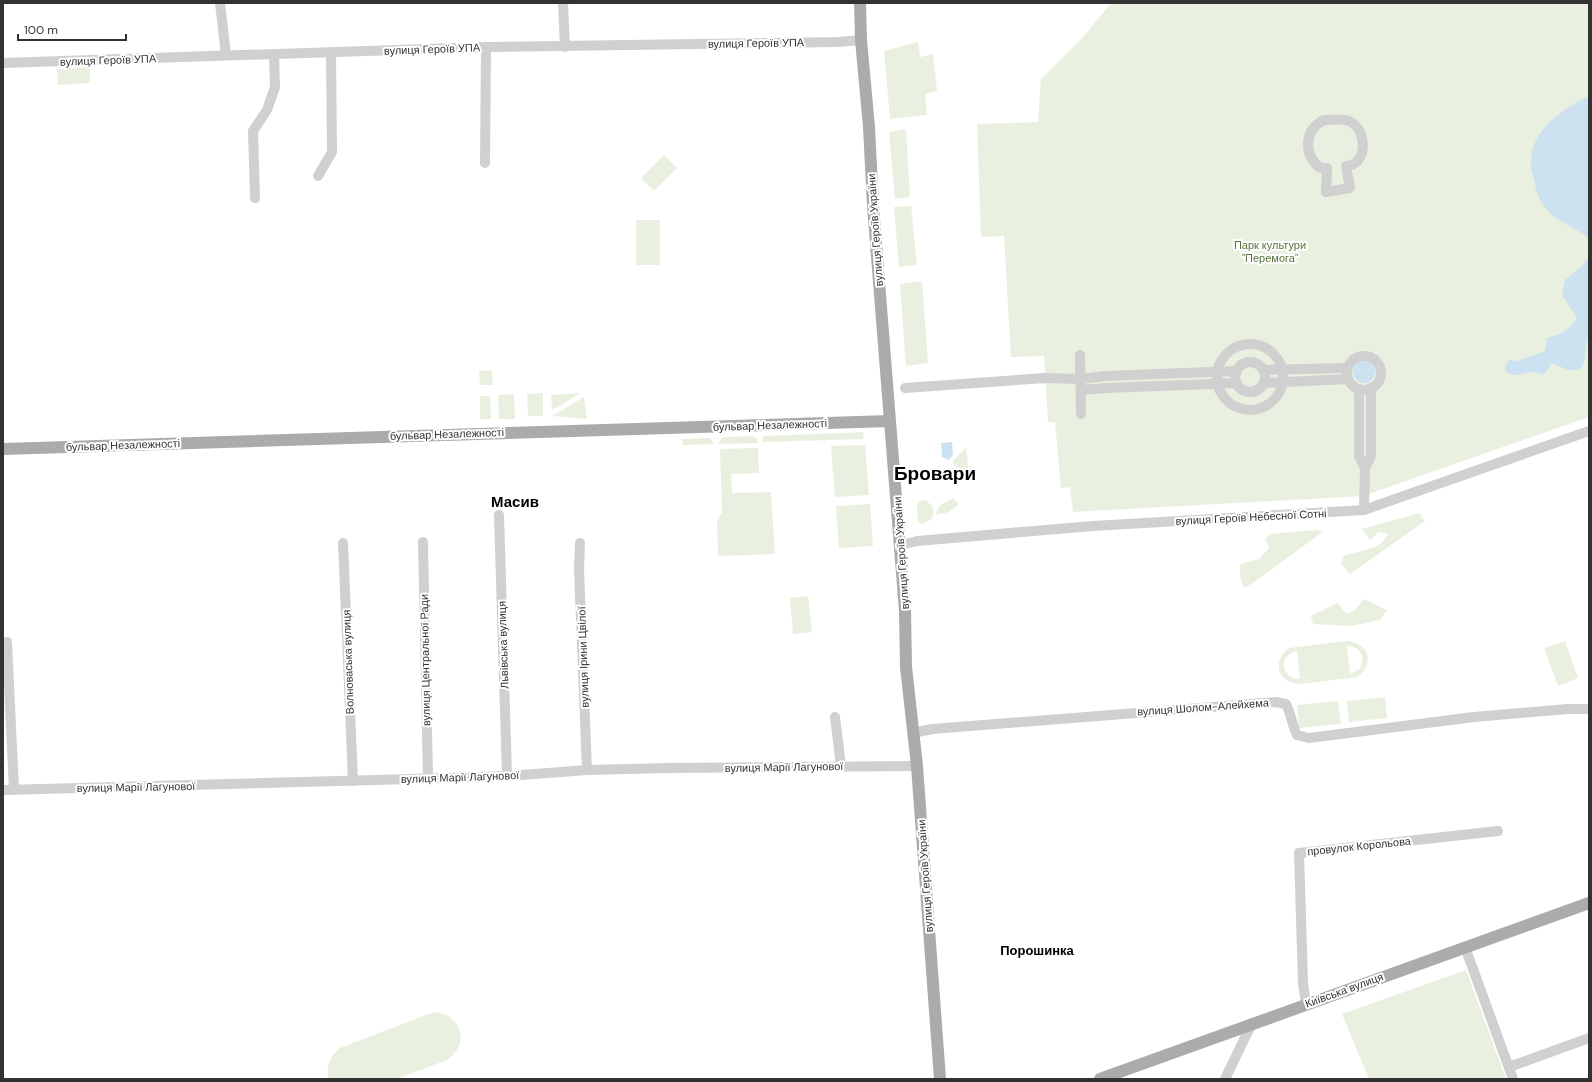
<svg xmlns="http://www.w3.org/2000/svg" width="1592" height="1082" font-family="'DM Sans',sans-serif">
	<rect width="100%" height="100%" fill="#fff"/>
	<g fill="#e9f0e0" fill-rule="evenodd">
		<polygon points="1111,3 1589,3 1589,417 1363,496 1073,512 1070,487 1061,488 1055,422 1048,422 1044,356 1011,357 1004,236 981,237 977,124 1038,122 1041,79 1085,35"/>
		<polygon points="918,42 920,57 933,54 937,91 925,94 927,115 890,119 884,51"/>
		<polygon points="90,67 90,83 58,85 57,69"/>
		<polygon points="906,129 910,197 895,199 889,132"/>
		<polygon points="664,155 677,168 654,191 641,178"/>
		<polygon points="911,206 917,265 899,267 894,207"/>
		<rect x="636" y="220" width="24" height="45"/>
		<polygon points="922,281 928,363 906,366 900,284"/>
		<polygon points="492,370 493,385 480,385 479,371"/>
		<polygon points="543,393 543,416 528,416 527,394"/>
		<polygon points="581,393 552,410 551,395"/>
		<polygon points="514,394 515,419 499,419 498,395"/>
		<polygon points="480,396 490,396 491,419 480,419"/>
		<polygon points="584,397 587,419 552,416"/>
		<polygon points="863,432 864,439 763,442 763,438 765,436"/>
		<polygon points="753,436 757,438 758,443 719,444 720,440 724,437"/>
		<polygon points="710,438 714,444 683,445 682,439"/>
		<polygon points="865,445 869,495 835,497 831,446"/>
		<polygon points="966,447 969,475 961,475 958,469 952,462"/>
		<polygon points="758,448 759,473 731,474 732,493 771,492 775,554 718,556 717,521 722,512 720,449"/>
		<path d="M953,498L959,504L949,512L936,515C937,504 945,503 953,498Z"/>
		<path d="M924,500C938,506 936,521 922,524L918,522L917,505L920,501Z"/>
		<polygon points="870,504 873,546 839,548 836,506"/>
		<path d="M1419,513L1425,521L1350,574L1341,564L1344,555C1350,555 1373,548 1379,545C1382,543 1385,538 1388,534L1379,532L1370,540L1362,529C1381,523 1400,519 1419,513Z"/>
		<polygon points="1315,530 1324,531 1253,583 1244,588 1240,576 1240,564 1259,559 1269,548 1265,538 1271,534"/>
		<polygon points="808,596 812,632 793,634 790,598"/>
		<polygon points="1364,599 1387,610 1380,620 1351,626 1313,624 1311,616 1338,603 1346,614 1354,611"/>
		<path d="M1347,641C1369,643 1375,663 1358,677L1300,684C1278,683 1271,662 1289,648ZM1347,646C1356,646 1360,650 1363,658L1360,669L1350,674ZM1297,651L1300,679C1280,678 1278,655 1297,651Z"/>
		<polygon points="1565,641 1578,678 1558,686 1544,648"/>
		<polygon points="1385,697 1387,718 1349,722 1347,701"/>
		<polygon points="1338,701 1341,724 1299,728 1297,705"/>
		<polygon points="1466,970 1506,1079 1369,1079 1342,1014"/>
		<path d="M437,1012C463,1018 469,1044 447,1060L397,1079H329C325,1067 330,1056 340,1048L429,1014Z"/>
	</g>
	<g fill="#cce2f0">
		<path d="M1585,98H1589V240C1577,227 1559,223 1547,210C1538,199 1537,193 1534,180C1533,175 1531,170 1531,165C1529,132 1560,111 1585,98Z"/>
		<path d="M1589,257V334C1582,347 1592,377 1566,369C1561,367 1556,365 1551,363L1548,370L1544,374C1539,375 1536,372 1532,372C1522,372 1513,380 1505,370L1506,364L1510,360L1517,361L1545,351L1547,338L1560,334L1570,327L1577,318L1562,295L1565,280L1581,267Z"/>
		<circle cx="1364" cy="372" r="11"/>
		<polygon points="952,442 953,455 949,460 942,457 941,443"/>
	</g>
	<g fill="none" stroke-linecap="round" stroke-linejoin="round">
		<g stroke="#d0d0d0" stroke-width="10">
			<polyline points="220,3 226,55"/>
			<polyline points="563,3 565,47"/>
			<polyline points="3,63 486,47 838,42 861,40"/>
			<path d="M1324,120C1331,120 1343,118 1349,121C1368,129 1368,165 1346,166L1350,188L1326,192L1327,168H1320C1303,154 1304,130 1324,120Z"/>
			<polyline points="485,163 486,47"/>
			<polyline points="318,176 332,152 331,52"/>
			<polyline points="255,198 253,131 267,110 275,87 274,54"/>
			<circle cx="1250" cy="377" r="33"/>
			<polyline points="1080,355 1081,414"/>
			<circle cx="1364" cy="373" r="17"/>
			<circle cx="1250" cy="377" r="15"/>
			<polyline points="1264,370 1347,368"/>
			<polyline points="1264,383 1348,379"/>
			<polyline points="905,388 1045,378 1081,379 1105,376 1237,371"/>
			<polyline points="1359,389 1359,456 1365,468"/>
			<polyline points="1081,390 1106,388 1237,383"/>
			<polyline points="1364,510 1365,468 1371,456 1371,388"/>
			<polyline points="499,515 507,776"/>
			<polyline points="423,542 428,778"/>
			<polyline points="343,543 353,781"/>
			<polyline points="580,543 579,569 587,770"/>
			<polyline points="901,545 917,541 1093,526 1364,510 1589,431"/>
			<polyline points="7,642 14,790"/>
			<polyline points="835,717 841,766"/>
			<path d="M913,733L932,729L1276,702L1286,704C1291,714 1292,725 1297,735L1309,738L1474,717L1568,709H1589"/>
			<polyline points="3,790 412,779 507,776 587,770 668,768 917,766"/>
			<polyline points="1465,947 1513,1079"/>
			<polyline points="1306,1004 1303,983 1299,853 1498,831"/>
			<polyline points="1509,1067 1589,1038"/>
			<polyline points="1225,1079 1252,1023"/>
		</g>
		<g stroke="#ababab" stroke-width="12">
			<polyline points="860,3 861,40 869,127 873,206 905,611 906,667 917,766 940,1079"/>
			<polyline points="3,449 890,421"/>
			<polyline points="1100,1079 1589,903"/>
		</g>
	</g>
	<g text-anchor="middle" stroke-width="4" stroke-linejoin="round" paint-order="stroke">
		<g font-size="11" fill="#333" stroke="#fff">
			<text transform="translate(756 43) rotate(-1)" y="4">вулиця Героїв УПА</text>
			<text transform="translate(432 49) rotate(-2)" y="4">вулиця Героїв УПА</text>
			<text transform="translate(108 60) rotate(-2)" y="4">вулиця Героїв УПА</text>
			<text transform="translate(875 230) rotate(-94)" y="4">вулиця Героїв України</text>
			<text transform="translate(770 425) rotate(-2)" y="4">бульвар Незалежності</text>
			<text transform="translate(447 434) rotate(-2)" y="4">бульвар Незалежності</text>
			<text transform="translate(123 445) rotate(-2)" y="4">бульвар Незалежності</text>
			<text transform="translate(1251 517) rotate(-3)" y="4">вулиця Героїв Небесної Сотні</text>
			<text transform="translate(901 553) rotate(-94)" y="4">вулиця Героїв України</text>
			<text transform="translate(503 645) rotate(-92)" y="4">Львівська вулиця</text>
			<text transform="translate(583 657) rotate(-92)" y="4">вулиця Ірини Цвілої</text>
			<text transform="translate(425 660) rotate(-91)" y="4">вулиця Центральної Ради</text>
			<text transform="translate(348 662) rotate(-92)" y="4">Волноваська вулиця</text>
			<text transform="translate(1203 707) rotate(-4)" y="4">вулиця Шолом-Алейхема</text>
			<text transform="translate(784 767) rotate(-1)" y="4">вулиця Марії Лагунової</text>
			<text transform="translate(460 777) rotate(-2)" y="4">вулиця Марії Лагунової</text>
			<text transform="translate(136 787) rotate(-1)" y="4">вулиця Марії Лагунової</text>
			<text transform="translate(1359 846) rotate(-6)" y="4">провулок Корольова</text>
			<text transform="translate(925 876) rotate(-94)" y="4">вулиця Героїв України</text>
			<text transform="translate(1344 990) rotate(-20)" y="4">Київська вулиця</text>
		</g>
		<g font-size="11" fill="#55733b" stroke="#fff">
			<text x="1270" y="249">Парк культури<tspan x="1270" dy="13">"Перемога"</tspan></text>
		</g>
		<g font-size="13" font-weight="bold" fill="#000" stroke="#fff">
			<text x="1037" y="955">Порошинка</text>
		</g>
		<g font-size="15" font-weight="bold" fill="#000" stroke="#fff">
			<text x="515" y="507">Масив</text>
		</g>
		<g font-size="19" font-weight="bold" fill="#000" stroke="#fff">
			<text x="935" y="480">Бровари</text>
		</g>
	</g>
	<rect width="1592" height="1082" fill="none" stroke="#333333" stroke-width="8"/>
	<path d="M18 34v6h108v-6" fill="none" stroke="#333333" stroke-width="2"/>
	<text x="24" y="34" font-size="12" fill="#333333" stroke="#ffffff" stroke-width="3" paint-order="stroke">100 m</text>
</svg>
